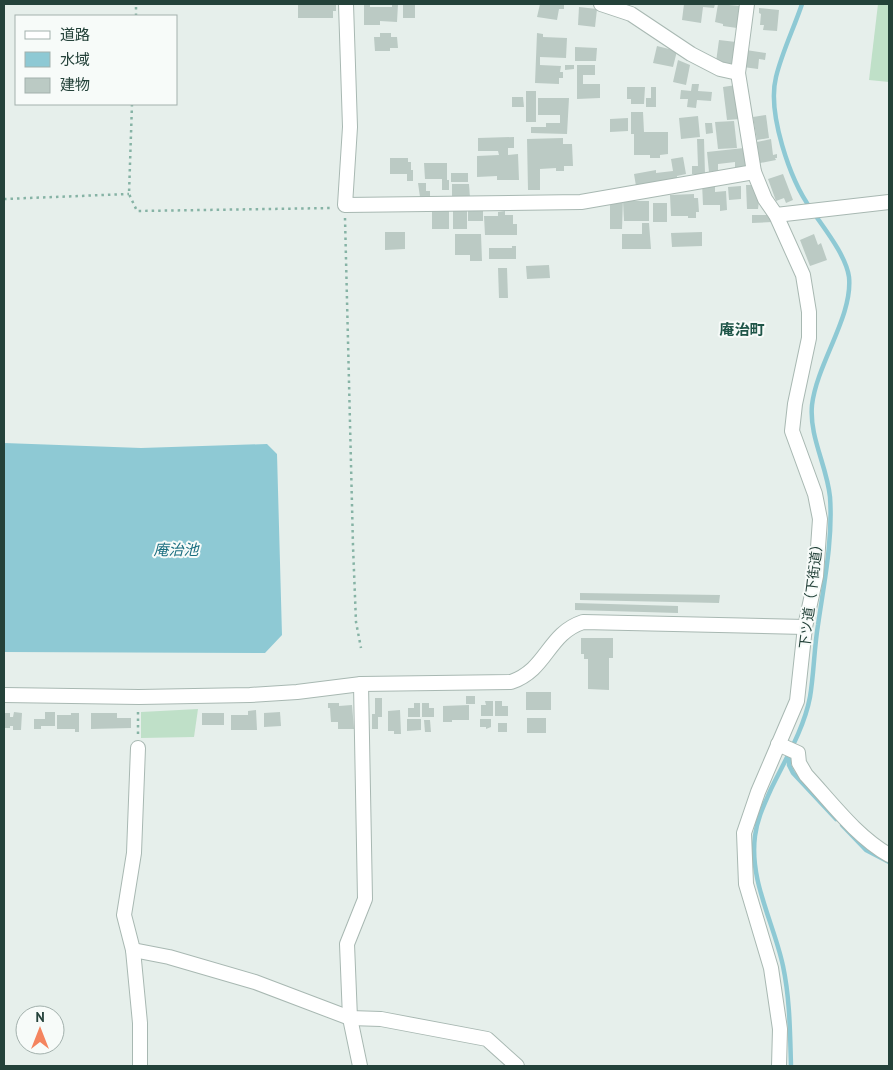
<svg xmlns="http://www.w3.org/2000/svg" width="893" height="1070" font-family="'PT Sans','Noto Sans JP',sans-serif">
	<rect width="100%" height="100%" fill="#e6efeb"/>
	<g fill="#bfe0c8">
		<polygon points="878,4 889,4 889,82 869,80"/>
		<polygon points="198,709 194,737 141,738 141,712"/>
	</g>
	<polygon fill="#8ec9d4" points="4,443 141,448 267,444 277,454 282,635 265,653 4,652"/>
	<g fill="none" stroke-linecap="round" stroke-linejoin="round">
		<g stroke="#8ec9d4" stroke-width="4.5">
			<polyline points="789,755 789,765 793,773 836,819"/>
			<polyline points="842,825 866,850 889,862"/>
			<path d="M791,1066C790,1033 790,999 783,966C774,923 749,881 755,836C757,819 764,805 771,789C785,760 804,729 810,697C814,673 814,649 818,625C824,583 833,540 830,497C827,466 809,437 812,405C817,363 853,316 849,277C846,255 823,227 811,209C790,180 767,113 776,77C782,52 794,28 802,4"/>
		</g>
	</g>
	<g fill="#bbcac4">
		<polygon points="298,4 336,4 336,11 333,11 333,18 298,18"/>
		<polygon points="364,4 370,4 370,7 392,7 392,4 398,4 397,22 380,21 380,25 364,25"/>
		<rect x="403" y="4" width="12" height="14"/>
		<polygon points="540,4 564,4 564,9 559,9 557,20 537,17"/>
		<polygon points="684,4 715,4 714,8 703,7 701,23 682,20"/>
		<polygon points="718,4 740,6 737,28 723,26 723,24 715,22"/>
		<polygon points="579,7 597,9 595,27 578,25"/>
		<polygon points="759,8 779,10 777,31 763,30 764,25 760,25 761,14 759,13"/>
		<polygon points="380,33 391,33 391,37 397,37 398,48 390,48 390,51 375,51 374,37 380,37"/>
		<polygon points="537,33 543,34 543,37 567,38 566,58 540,57 540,65 561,66 560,72 563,72 563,78 559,78 559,84 535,83"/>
		<polygon points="719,40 736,42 733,64 716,62"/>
		<polygon points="657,46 677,51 673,67 653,63"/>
		<polygon points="575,47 597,48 596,61 575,61"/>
		<polygon points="746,50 766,53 765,60 759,59 758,69 743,67"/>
		<polygon points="678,60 690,65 686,85 673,82"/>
		<polygon points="565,65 574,65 574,69 565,70"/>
		<polygon points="577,65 595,65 595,75 583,75 583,84 600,84 600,98 577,99"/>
		<polygon points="692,84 699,84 698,91 712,92 711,101 697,100 696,108 687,107 688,99 680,99 681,90 691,91"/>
		<polygon points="736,85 740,119 727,120 723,87"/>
		<polygon points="627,87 645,87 644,104 631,104 631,99 627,99"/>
		<polygon points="651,87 656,87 656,107 646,107 646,98 651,98"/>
		<rect x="526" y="91" width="10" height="31"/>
		<polygon points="512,97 523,97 524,107 512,107"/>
		<polygon points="538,98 569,98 567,134 531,133 531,127 546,127 546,123 560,123 560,115 538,115"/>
		<polygon points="631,112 643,112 644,132 668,132 668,154 660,155 660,158 650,158 650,155 634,155 634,134 631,134"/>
		<polygon points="766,115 769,138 757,140 753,117"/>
		<polygon points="698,116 700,137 681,139 679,118"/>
		<polygon points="628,118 628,131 610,132 610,119"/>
		<polygon points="734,121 737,148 718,149 715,122"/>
		<polygon points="705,123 712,123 713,133 706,134"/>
		<polygon points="514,137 514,148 508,148 508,155 518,154 519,180 497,180 497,176 477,177 477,156 499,155 498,151 478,151 478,138"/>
		<polygon points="563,138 563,144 572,144 573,166 564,166 564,171 556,171 556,168 540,169 540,190 528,190 527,139"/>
		<polygon points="697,139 704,139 705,174 692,174 692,166 698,166"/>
		<polygon points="771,139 773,155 777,154 777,158 775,158 776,160 760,163 757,142"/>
		<polygon points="744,148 746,167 735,167 735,162 718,164 718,171 709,172 707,152"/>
		<polygon points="683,157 686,174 677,176 677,180 636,186 634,174 656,170 656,173 673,171 671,159"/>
		<polygon points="390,158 408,158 408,162 411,162 411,170 413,170 413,181 407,181 407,174 390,174"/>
		<polygon points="424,163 447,163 447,180 449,180 449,190 442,190 442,179 425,179"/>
		<rect x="451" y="173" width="17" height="9"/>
		<polygon points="783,174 793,200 786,203 784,198 776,201 768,179"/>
		<polygon points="715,182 715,192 726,191 727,210 720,211 720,205 703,205 702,183"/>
		<polygon points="418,183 426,183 426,191 430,191 430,197 420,197"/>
		<polygon points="452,184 469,184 470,198 452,198"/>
		<polygon points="746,185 754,185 754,193 760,193 758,209 747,209"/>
		<polygon points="741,186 741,199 729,200 728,187"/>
		<polygon points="694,194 694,198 698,198 699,212 696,212 696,218 688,218 688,216 671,216 670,195"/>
		<polygon points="610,198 623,198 622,229 610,229"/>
		<polygon points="623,201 649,201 649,221 624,221"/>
		<rect x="653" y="203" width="14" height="19"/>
		<rect x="453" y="208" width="14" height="21"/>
		<polygon points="449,209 449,229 432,229 432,210"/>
		<polygon points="483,209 483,221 468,221 468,210"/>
		<polygon points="505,211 505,215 513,215 513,224 517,224 517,235 485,235 484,216 498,216 498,212"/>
		<polygon points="752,215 771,215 772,222 752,223"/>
		<polygon points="642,223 649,223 651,249 622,249 622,234 642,234"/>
		<polygon points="385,232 405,232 405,249 385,250"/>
		<polygon points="702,232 702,246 672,247 671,233"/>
		<polygon points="455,234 481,234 482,261 470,261 470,255 455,255"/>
		<polygon points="814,234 818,245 821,243 827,260 810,266 800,240"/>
		<polygon points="512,246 516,246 516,259 489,259 489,248 512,248"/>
		<polygon points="549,265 550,278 527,279 526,266"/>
		<polygon points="498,268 507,268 508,298 499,298"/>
		<polygon points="580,593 720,595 719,603 580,600"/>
		<polygon points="575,603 678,606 678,613 575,610"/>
		<polygon points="581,638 613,638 613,658 609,658 609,690 588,689 588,659 584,659 584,654 581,654"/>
		<rect x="526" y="692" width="25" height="18"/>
		<rect x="466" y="696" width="9" height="8"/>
		<polygon points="375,698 382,698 382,717 378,717 378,729 372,729 372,714 375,714"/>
		<polygon points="485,701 493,701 493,716 481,716 481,705 486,705"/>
		<polygon points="495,701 502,701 502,706 508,706 508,716 495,716"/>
		<polygon points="328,703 339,703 339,706 352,705 354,729 338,729 338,722 331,722 330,708 328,708"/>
		<polygon points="414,703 420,703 420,717 408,717 408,708 414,708"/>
		<polygon points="422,703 429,703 429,708 434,708 434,717 422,717"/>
		<polygon points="469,705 469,720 452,720 452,722 443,722 443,706"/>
		<polygon points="256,710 257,730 231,730 231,715 248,715 248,711"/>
		<polygon points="400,710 401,734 394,734 394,731 388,731 388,711"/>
		<polygon points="14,712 22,713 21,730 13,730 13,726 10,726 10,728 4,728 4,713 10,713 10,717 13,717"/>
		<polygon points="45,712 55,712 55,726 41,726 41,729 34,729 34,719 45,719"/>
		<polygon points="280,712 281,726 264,727 264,713"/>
		<polygon points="71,713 79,713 79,732 75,732 75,729 57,729 57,715 71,715"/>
		<polygon points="91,713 117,713 117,718 131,718 131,728 91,729"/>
		<rect x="202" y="713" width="22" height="12"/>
		<rect x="527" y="718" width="19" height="15"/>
		<polygon points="407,719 421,719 421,730 407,731"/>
		<polygon points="480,719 491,719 491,727 486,729 486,727 480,727"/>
		<polygon points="424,720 430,720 431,732 425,732"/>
		<rect x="498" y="723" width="9" height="9"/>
	</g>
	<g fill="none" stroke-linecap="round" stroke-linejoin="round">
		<defs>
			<g id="street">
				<polyline points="346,4 350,127 345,205 581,202 754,172"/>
				<polyline points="601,4 631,14 691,54 720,69 738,73"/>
				<polyline points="747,4 738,73 754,172 765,199 776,215 803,275 809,312 809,338 795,404 792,431 815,494 820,519 816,576 805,627 797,701 758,792 744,833 746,884 771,968 780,1029 779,1066"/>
				<polyline points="776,215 889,202"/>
				<path d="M4,695L139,697L250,695L297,692L361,684L511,682C548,669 547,634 583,622L805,627"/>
				<path d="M778,744L798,753L799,763L806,775C832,803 856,836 889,855"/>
				<polyline points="138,748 134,853 124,915 133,950 140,1023 140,1066"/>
				<polyline points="133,950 169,957 255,982 350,1018 381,1019 487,1039 517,1066"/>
				<polyline points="360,1066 350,1018 347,944 365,899 361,684"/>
			</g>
		</defs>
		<use href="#street" stroke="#a8b8b2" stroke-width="16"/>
		<g stroke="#86b3a5" stroke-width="2.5" stroke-dasharray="2.5 4" stroke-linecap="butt">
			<polyline points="136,16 136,4"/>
			<polyline points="132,104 129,194 137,211 333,208"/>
			<polyline points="4,199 129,194"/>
			<polyline points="345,218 353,546 356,622 361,648"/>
			<polyline points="138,734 138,710"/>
		</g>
		<use href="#street" stroke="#fff" stroke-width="14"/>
	</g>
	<g text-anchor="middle" stroke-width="4" stroke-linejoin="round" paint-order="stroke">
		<g font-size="14" fill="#24423a" stroke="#f7fbf9">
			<text transform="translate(811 593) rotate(-83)" y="5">下ツ道（下街道）</text>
		</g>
		<g font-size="15" font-weight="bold" fill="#1f5548" stroke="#f7fbf9">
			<text x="742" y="335">庵治町</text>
		</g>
		<g font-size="15" font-style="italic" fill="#1c6f80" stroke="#f7fbf9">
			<text x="176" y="555">庵治池</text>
		</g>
	</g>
	<rect width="893" height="1070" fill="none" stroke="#24423a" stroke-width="10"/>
	<rect x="15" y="15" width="162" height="90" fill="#f7fbf9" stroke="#a3b1ad"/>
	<rect x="25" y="31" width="25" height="8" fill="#ffffff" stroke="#a3b1ad"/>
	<text x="60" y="40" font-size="15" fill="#24423a">道路</text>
	<rect x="25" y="52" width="25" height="15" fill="#8ec9d4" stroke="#a3b1ad"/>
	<text x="60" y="65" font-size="15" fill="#24423a">水域</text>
	<rect x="25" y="78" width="25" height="15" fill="#bbcac4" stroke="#a3b1ad"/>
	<text x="60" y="90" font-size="15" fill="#24423a">建物</text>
	<g transform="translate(40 1030)"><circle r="24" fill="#f7fbf9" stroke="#a3b1ad"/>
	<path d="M0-4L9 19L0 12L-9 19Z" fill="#f4845f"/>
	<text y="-8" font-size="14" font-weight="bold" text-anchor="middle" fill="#24423a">N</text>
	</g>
</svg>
